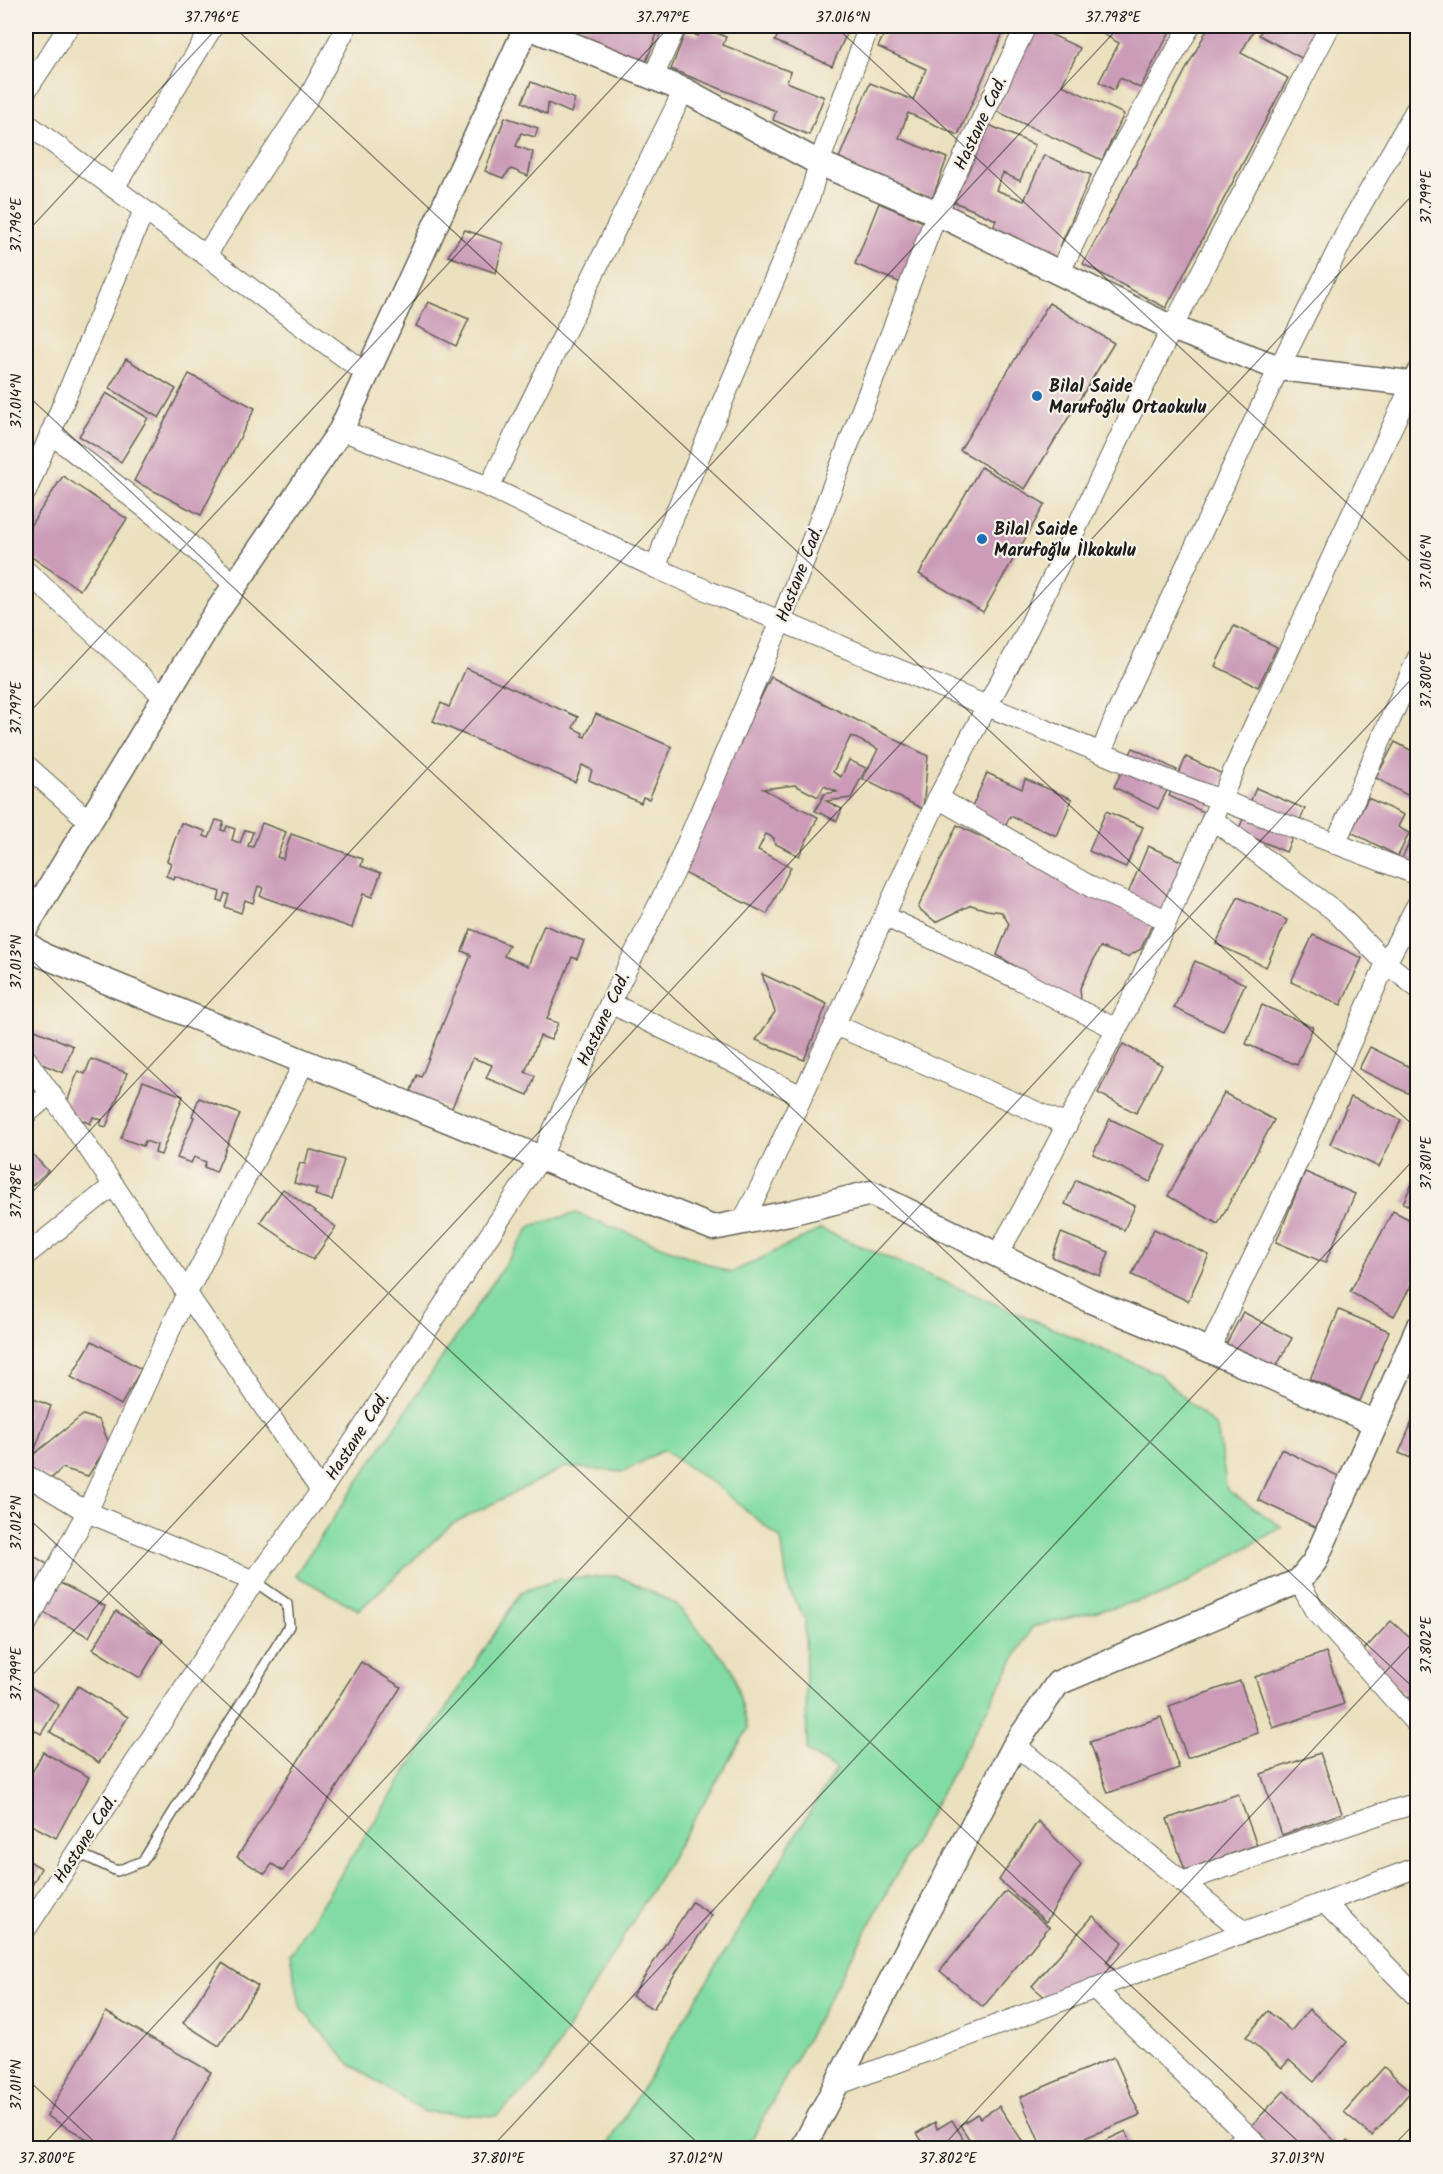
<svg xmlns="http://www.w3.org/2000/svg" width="1443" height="2174" font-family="Kalam,sans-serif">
	<rect width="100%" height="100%" fill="#f7f3e8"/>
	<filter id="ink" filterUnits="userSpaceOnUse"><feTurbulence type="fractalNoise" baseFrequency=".0167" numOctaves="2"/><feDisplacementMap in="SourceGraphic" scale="12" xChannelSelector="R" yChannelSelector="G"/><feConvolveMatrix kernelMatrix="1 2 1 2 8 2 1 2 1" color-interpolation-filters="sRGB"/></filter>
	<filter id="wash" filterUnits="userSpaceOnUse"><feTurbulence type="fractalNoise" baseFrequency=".008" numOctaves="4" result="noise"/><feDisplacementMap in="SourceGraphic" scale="24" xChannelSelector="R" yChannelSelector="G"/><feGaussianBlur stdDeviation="1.35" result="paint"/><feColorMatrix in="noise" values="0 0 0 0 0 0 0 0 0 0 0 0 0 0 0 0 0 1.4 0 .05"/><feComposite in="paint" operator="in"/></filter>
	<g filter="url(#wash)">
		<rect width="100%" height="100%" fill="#ebe1bf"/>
		<g fill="#82dca2" stroke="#4f7c5f" stroke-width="1.5">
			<polygon points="576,1213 731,1273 821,1229 1159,1374 1217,1428 1227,1490 1282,1527 1167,1594 1032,1627 747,2148 606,2148 836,1769 807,1751 805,1619 788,1588 781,1539 718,1487 663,1450 624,1472 565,1467 452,1524 359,1610 295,1575 531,1226"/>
			<polygon points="618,1576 676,1604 732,1668 748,1729 540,2076 496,2116 424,2112 351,2065 301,2009 290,1954 521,1592 560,1579"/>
		</g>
		<g id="blocks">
			<g fill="#cb9bb7">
				<polygon points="562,26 660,26 644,67 559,33"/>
				<polygon points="782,26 850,26 832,66 775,41"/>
				<polygon points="888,26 1006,26 958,135 908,113 899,138 947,158 932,199 837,163 870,83 913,100 926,69 878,47"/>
				<polygon points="1096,26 1173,26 1140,88 1120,78 1114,90 1099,82 1119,43 1094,29"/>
				<polygon points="1209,26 1256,26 1241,53 1288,78 1166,308 1083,264"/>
				<polygon points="1264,26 1324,26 1305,60 1259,35"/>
				<polygon points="702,27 726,37 723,45 791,72 787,82 824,97 809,135 773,120 776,111 671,69 686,31 698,36"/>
				<polygon points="1035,27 1080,48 1062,85 1124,114 1102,160 996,111"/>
				<polygon points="531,82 575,99 571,113 548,103 547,115 522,102"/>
				<polygon points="505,117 538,128 535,137 521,133 516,146 533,152 528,176 511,169 503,178 485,171"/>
				<polygon points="982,122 1035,145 1020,181 1003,173 996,190 1024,201 1044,155 1091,175 1053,263 990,236 996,220 950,200"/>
				<polygon points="879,203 926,223 901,283 855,264"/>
				<polygon points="465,230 503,243 496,273 448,256"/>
				<polygon points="428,302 469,319 456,346 416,326"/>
				<polygon points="1049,303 1114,343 1025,489 960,450"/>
				<polygon points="126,359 176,389 159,418 109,388"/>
				<polygon points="189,374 255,408 201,515 134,481"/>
				<polygon points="106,393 148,418 121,462 79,436"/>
				<polygon points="981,467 1045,504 983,612 919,574"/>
				<polygon points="63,476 127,519 80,590 26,553 26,532"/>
				<polygon points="1234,626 1277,647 1258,687 1215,666"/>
				<polygon points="466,668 578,717 573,728 583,733 582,736 585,737 596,714 672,747 649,799 643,797 641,803 589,780 592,770 582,765 575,782 433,721 441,703 449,707"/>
				<polygon points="771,677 928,756 923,809 863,779 878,749 851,736 833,772 841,777 849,760 866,768 851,798 826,801 842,809 837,821 815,811 824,794 837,792 824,786 818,797 795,785 763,789 818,817 799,856 774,843 774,838 766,834 758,850 791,867 767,914 676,869"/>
				<polygon points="1395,742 1418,754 1418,801 1376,778"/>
				<polygon points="1133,748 1177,770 1158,809 1114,787"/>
				<polygon points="1186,757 1225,775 1208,814 1169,796"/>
				<polygon points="987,773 1022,789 1025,779 1072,799 1057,836 1010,816 1003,830 969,814"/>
				<polygon points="1256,788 1305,809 1286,852 1238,831"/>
				<polygon points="1368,798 1404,815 1398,827 1409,833 1398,856 1351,832"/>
				<polygon points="1106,811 1143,827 1126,867 1089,851"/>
				<polygon points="216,820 224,822 221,830 225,831 227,826 235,829 232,840 240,843 245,830 253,832 248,846 253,847 262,823 286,832 277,857 283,859 291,834 363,859 361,866 381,873 372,897 363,894 352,928 260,896 263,888 258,886 253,903 245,900 241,913 225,907 229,895 225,893 222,902 218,900 220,892 175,876 174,879 166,876 171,863 167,861 181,823 205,831 204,836 209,838"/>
				<polygon points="1418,824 1418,865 1402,858"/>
				<polygon points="957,825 1153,922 1141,949 1127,957 1100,947 1080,988 1082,1012 1061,995 997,955 1009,924 1002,912 987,910 971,905 936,922 918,908"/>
				<polygon points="1148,846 1199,869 1178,919 1127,896"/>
				<polygon points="1238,897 1287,920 1266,967 1216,944"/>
				<polygon points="544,925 584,941 577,959 572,957 547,1019 558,1023 551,1040 540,1036 525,1072 535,1076 528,1095 486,1078 492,1065 473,1058 451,1110 410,1093 417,1075 421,1077 471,955 462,951 471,929 509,945 504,956 528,966"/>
				<polygon points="1313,935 1362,958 1341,1005 1291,982"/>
				<polygon points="1195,961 1245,984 1223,1031 1174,1008"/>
				<polygon points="762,974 827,1004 804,1060 756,1040 775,1012"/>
				<polygon points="1262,1005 1313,1027 1297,1065 1246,1044"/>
				<polygon points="35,1030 73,1046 63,1073 26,1057"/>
				<polygon points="1123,1044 1162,1065 1136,1113 1098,1093"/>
				<polygon points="1370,1047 1418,1071 1418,1089 1414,1096 1359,1069"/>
				<polygon points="91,1059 127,1073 106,1127 100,1125 102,1120 93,1117 90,1124 64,1111 78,1071 85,1074"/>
				<polygon points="143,1081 183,1096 161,1155 155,1153 157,1145 145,1141 143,1146 121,1138"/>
				<polygon points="1224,1093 1274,1120 1218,1224 1168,1196"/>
				<polygon points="1351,1097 1401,1120 1379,1167 1330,1144"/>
				<polygon points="199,1098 240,1114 216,1172 204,1167 206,1162 194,1157 191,1163 177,1158 194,1117 192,1116"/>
				<polygon points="1110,1119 1167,1146 1150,1182 1093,1154"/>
				<polygon points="26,1147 48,1171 26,1191"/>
				<polygon points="309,1149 344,1160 332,1200 315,1195 317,1189 294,1183 300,1163 305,1164"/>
				<polygon points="1418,1171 1418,1210 1403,1203"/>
				<polygon points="1305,1172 1355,1194 1325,1263 1276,1242"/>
				<polygon points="1076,1180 1135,1206 1124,1230 1065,1204"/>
				<polygon points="283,1189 336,1227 313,1260 260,1222"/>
				<polygon points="1393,1211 1418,1224 1418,1273 1394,1316 1350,1292"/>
				<polygon points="1154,1229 1209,1255 1188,1301 1132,1275"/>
				<polygon points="1061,1233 1109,1252 1100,1276 1052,1257"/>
				<polygon points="1339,1310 1389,1331 1360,1401 1310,1379"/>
				<polygon points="1243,1312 1292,1338 1271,1376 1223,1350"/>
				<polygon points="92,1341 141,1369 121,1405 71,1377"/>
				<polygon points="26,1396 51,1406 33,1455 26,1452"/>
				<polygon points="1417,1410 1418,1410 1418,1461 1399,1453"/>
				<polygon points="83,1415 99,1420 109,1443 88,1476 62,1468 52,1478 26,1471 26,1466 33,1455"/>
				<polygon points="1281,1449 1349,1481 1326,1532 1258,1500"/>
				<polygon points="26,1551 50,1566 30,1599 26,1596"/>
				<polygon points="60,1583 105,1606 89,1637 44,1613"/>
				<polygon points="116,1611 163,1640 140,1678 93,1649"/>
				<polygon points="1391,1621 1418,1645 1418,1688 1409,1698 1360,1654"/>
				<polygon points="1326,1652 1344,1704 1273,1728 1255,1677"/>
				<polygon points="361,1662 401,1687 283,1871 272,1864 265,1874 237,1857"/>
				<polygon points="1240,1681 1258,1733 1187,1758 1169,1706"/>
				<polygon points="26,1684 59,1705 41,1734 26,1725"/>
				<polygon points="78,1686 128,1717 99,1763 50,1732"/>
				<polygon points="1161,1717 1179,1768 1108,1793 1090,1742"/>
				<polygon points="43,1752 89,1777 56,1838 26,1822 26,1784"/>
				<polygon points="1320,1753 1342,1813 1282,1835 1261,1774"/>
				<polygon points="1238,1794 1257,1845 1185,1870 1167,1819"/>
				<polygon points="1038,1821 1081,1864 1046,1922 999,1880"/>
				<polygon points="26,1859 41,1868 26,1897"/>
				<polygon points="1006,1891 1049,1927 983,2007 940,1971"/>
				<polygon points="692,1902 712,1915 653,2009 632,1996"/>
				<polygon points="1093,1916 1123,1942 1106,1962 1119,1974 1047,1999 1032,1986"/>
				<polygon points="222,1963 258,1986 219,2046 183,2023"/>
				<polygon points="1309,2009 1347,2042 1314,2082 1289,2060 1282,2068 1246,2037 1268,2011 1291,2031"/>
				<polygon points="106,2012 211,2072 167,2148 103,2148 47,2116"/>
				<polygon points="1114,2057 1140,2115 1061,2148 1042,2148 1020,2097"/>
				<polygon points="1384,2067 1411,2091 1372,2136 1344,2112"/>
				<polygon points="1284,2091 1336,2142 1330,2148 1273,2148 1250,2127"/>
				<polygon points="999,2106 1027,2148 975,2148 960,2125 977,2114 980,2118"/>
				<polygon points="952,2120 969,2148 926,2148 917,2133 935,2122 937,2129"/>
				<polygon points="1126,2131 1133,2148 1102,2148 1100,2143"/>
				<polygon points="1347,2141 1355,2148 1341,2148"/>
			</g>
		</g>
	</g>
	<g filter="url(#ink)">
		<use href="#blocks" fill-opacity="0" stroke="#646155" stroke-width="1.5"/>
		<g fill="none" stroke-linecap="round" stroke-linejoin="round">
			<defs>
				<polyline id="service" points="76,1852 117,1871 143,1861 289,1626 287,1604 254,1581"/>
				<g id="minor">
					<polyline points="653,77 676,26"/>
					<polyline points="26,91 69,26"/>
					<polyline points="26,123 367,374"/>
					<polyline points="114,188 213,26"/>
					<polyline points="206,255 309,97 347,26"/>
					<polyline points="1059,274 1112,164 1190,26"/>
					<polyline points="341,430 489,487 656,568 722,597 1155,775 1418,875"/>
					<polyline points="50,433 172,529 235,585"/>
					<polyline points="489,487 684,90"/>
					<polyline points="26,492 144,210"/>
					<polyline points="656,568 668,530 810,196 819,163 869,26"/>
					<polyline points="26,571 164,697"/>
					<polyline points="1101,753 1116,715 1279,368 1352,221 1418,106"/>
					<polyline points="26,765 89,821"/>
					<polyline points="938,798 1093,888 1167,920"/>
					<polyline points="1212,819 1336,912 1386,963 1418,988"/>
					<polyline points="1335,844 1418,657"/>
					<polyline points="884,916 1020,980 1116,1029"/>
					<polyline points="610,1003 802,1096"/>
					<polyline points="835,1025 1067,1125"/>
					<polyline points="26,1059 72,1124 321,1491"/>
					<polyline points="26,1114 51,1093"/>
					<polyline points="742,1222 764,1180 938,798 1026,633 1172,328 1330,26"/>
					<polyline points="26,1255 114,1185"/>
					<polyline points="997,1255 1021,1213 1132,999 1241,754 1418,371"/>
					<polyline points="1209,1350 1277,1208 1386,963 1418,903"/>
					<polyline points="26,1475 87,1512 254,1581"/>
					<polyline points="1299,1581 1314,1609 1418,1726"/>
					<polyline points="26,1625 87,1512 187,1293 305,1061"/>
					<polyline points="1015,1745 1244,1932"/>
					<polyline points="1182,1882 1383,1813 1418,1803"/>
					<polyline points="1324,1902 1418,1998"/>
					<polyline points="26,1929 254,1581 321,1491 541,1157 610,1003 676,869 781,621 937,213 1026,26"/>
					<polyline points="1094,1988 1261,2148"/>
					<polyline points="837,2085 1418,1867"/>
					<polyline points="1229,2148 1250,2138"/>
				</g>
				<g id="tertiary">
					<polyline points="526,26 684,90 819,163 937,213 1172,328 1279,368 1401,382 1418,388"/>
					<polyline points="26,927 212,619 341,430 527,26"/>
					<polyline points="26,944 44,956 713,1228 789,1213 871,1193 1089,1300 1209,1350 1376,1423"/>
					<polyline points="803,2148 1015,1745 1058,1683 1299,1581 1315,1561 1418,1328"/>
				</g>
			</defs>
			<use href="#service" stroke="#646155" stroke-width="12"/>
			<use href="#minor" stroke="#646155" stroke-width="22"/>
			<use href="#tertiary" stroke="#646155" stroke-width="27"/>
			<use href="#service" stroke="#fff" stroke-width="9"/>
			<use href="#minor" stroke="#fff" stroke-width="20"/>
			<use href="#tertiary" stroke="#fff" stroke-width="24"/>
		</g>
	</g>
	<path fill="none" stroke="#1c1c1c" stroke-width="1.5" stroke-opacity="0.45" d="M233,26L1418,1130M835,26L1418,569M26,233L219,26M26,394L1418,1692M26,716L670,26M26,955L1305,2148M26,1199L1120,26M26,1516L703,2148M26,1682L1418,189M26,2078L101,2148M40,2148L1418,672M491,2148L1418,1155M941,2148L1418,1637M1391,2148L1418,2120"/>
	<g fill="#1f6fb2" stroke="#f7f3e8" stroke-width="2">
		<circle cx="1037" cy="396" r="6"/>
		<circle cx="982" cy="539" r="6"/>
	</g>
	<g text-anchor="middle" stroke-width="4.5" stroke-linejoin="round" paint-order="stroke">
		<g font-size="18" fill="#1c1c1c" stroke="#f7f3e8">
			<text transform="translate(980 123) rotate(-65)" y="6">Hastane Cad.</text>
			<text transform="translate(799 574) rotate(-69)" y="6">Hastane Cad.</text>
			<text transform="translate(603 1019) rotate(-65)" y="6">Hastane Cad.</text>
			<text transform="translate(357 1436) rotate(-57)" y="6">Hastane Cad.</text>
			<text transform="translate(85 1839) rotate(-57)" y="6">Hastane Cad.</text>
		</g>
		<g font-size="18" font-weight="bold" fill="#1c1c1c" stroke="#f7f3e8" text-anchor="start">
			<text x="1049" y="392">Bilal Saide<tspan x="1049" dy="21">Marufoğlu Ortaokulu</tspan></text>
			<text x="994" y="535">Bilal Saide<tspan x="994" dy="21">Marufoğlu İlkokulu</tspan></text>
		</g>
	</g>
	<rect width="1443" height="2174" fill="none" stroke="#f7f3e8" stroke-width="66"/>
	<rect x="33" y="33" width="1377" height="2108" fill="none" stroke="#1c1c1c" stroke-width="2"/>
	<g font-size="15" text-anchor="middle" fill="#1c1c1c">
		<text x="212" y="22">37.796°E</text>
		<text x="663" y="22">37.797°E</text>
		<text x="843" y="22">37.016°N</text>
		<text x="1113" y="22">37.798°E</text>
		<text transform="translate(1426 197) rotate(-90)" y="5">37.799°E</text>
		<text transform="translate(16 225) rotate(-90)" y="5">37.796°E</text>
		<text transform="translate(16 401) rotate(-90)" y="5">37.014°N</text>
		<text transform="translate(1426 562) rotate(-90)" y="5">37.016°N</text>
		<text transform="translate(1426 680) rotate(-90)" y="5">37.800°E</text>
		<text transform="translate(16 708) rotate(-90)" y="5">37.797°E</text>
		<text transform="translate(16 962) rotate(-90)" y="5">37.013°N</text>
		<text transform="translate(1426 1163) rotate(-90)" y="5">37.801°E</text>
		<text transform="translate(16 1191) rotate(-90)" y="5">37.798°E</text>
		<text transform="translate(16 1523) rotate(-90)" y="5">37.012°N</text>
		<text transform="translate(1426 1645) rotate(-90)" y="5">37.802°E</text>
		<text transform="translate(16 1674) rotate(-90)" y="5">37.799°E</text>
		<text transform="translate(16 2085) rotate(-90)" y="5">37.011°N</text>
		<text x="47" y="2163">37.800°E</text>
		<text x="498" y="2163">37.801°E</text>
		<text x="695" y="2163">37.012°N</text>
		<text x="948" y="2163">37.802°E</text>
		<text x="1297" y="2163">37.013°N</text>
	</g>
</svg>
